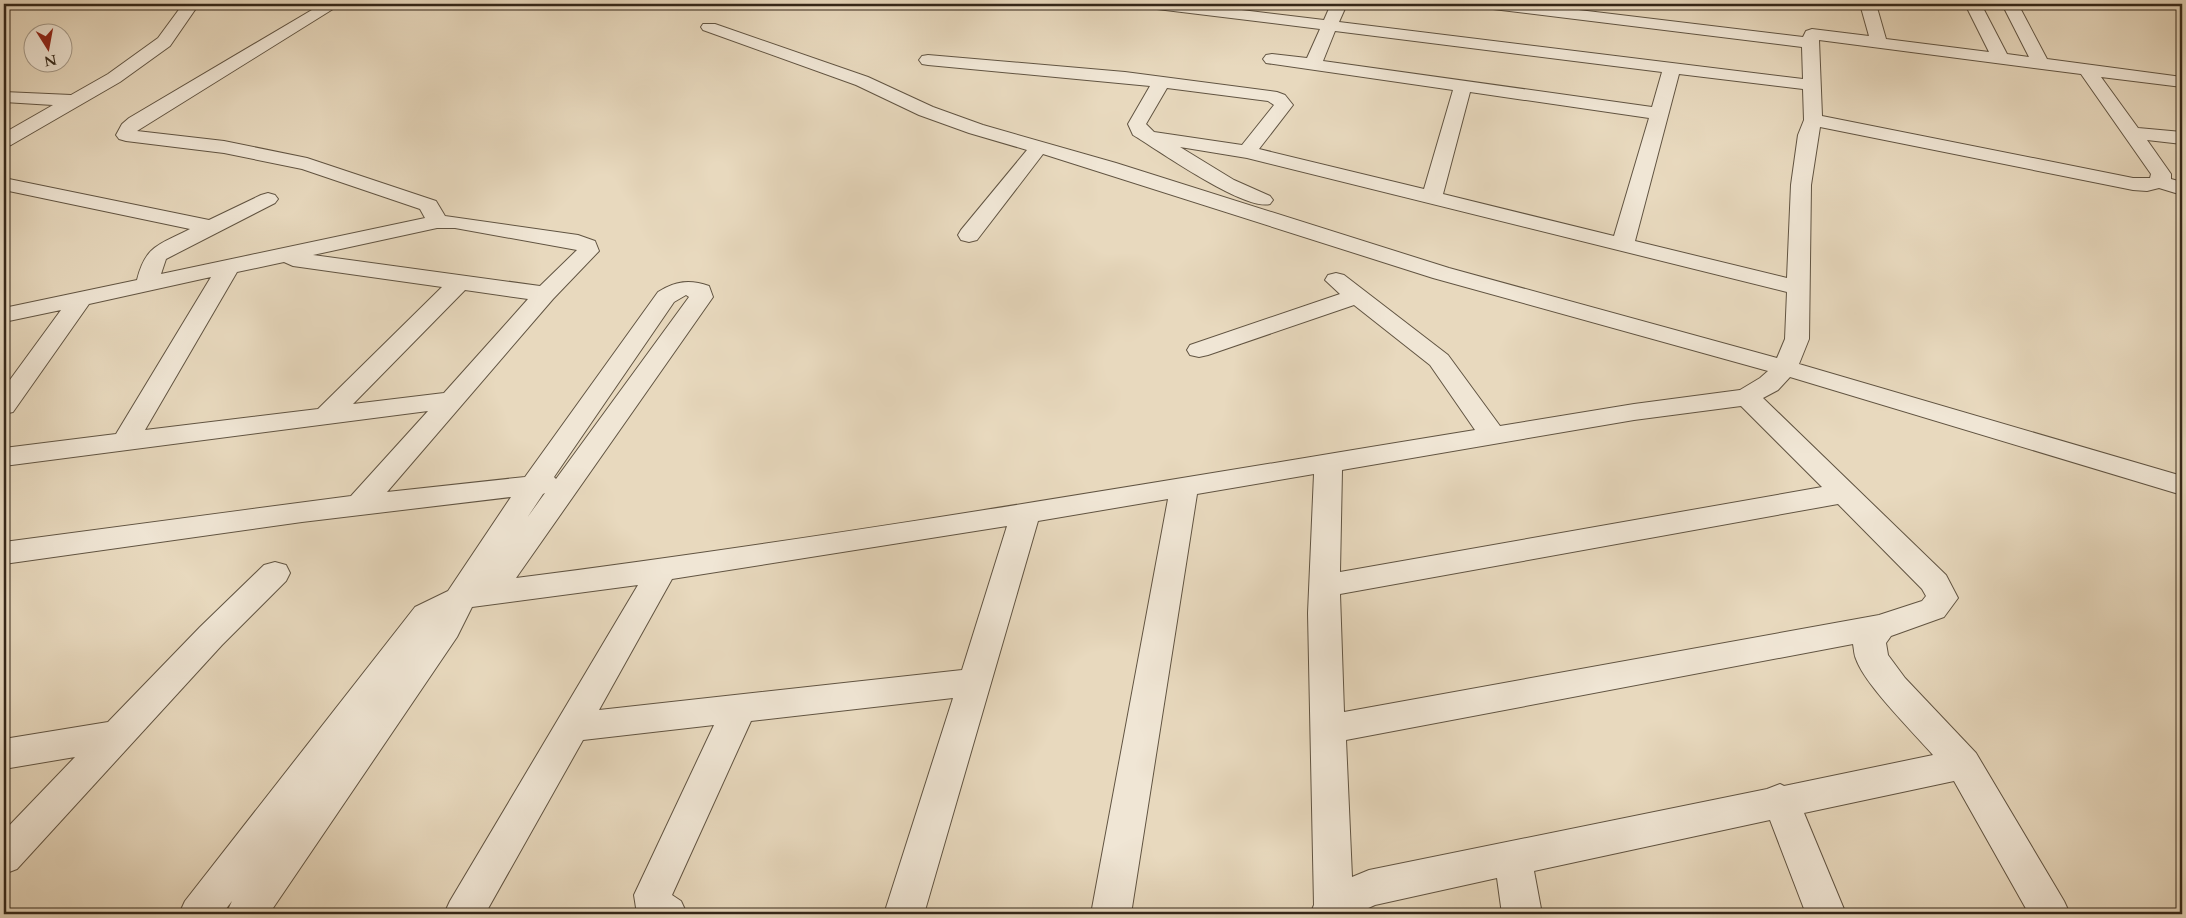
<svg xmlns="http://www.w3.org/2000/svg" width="2186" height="918" font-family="Cardo,serif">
	<rect width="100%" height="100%" fill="#e8d9be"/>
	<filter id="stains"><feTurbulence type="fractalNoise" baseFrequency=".004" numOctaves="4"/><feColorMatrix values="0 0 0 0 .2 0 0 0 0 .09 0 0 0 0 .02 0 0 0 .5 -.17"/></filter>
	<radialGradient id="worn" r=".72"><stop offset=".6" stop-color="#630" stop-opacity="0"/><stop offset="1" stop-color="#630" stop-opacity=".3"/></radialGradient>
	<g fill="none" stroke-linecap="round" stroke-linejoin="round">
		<defs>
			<g id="minor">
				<polygon points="183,4 199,4 170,46 120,82 11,145 4,147 4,133 53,105 4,102 4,92 71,95 108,74 158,38"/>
				<path d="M322,4H341L137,131L224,141L307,158L436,201L445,216L578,235L595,241L599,251L553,299L387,492L525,477L658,292C675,281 690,279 709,286L713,297L516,578C837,537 1156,482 1475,430L1430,365L1354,305L1208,355L1199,357L1190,355L1187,350L1190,345L1340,294L1325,280L1328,275L1336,273L1344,275L1448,355L1500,426L1634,404L1740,390L1760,378L1768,371L1433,278L1043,154L977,240L969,242L961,240L958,235L961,230L1027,150L969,133L919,115L856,85L703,30L701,27L703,24H715L868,77L933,107L983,125L1116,163L1449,268L1777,358L1785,339L1787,292L1247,158L1180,147L1234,180L1270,196L1273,200L1270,204C1244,211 1158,150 1133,135L1128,124L1150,86L928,65L922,64L919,60L922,56L928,55L1125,72L1277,92L1285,95L1293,105L1259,149L1424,189L1453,90L1266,63L1263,59L1266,55L1272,54L1307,58L1320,29L1157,9L1149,4H1193L1324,20L1331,4H1347L1339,22L1803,79L1802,47L1493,9L1485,4H1529L1803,37L1806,31L1812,29L1869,36L1860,4H1876L1886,39L1989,52L1965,4H1981L2007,54L2029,57L2002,4H2018L2047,59L2182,77V87L2101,77L2138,128L2182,132V144L2147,140L2171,174V179L2182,182V195L2159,188L2147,191L2133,190L1820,127L1811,185L1809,339L1799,364L2182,476V495L1790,377L1778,390L1763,398L1946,575L1958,598L1944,617L1891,636L1886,643L1888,655L1905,678L1976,753L2064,901L2070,914H2029L1954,781L1804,813L1846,914H1806L1770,820L1534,871L1542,914H1502L1497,878L1375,905L1355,914H1310L1314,905L1308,613L1314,474L1197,494L1131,914H1091L1168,499L1038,521L924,914H884L953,698L751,721L672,895L681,901L687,914H637L634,895L714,725L583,740L485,914H444L450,901L638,585L472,607L457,637L269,914H226L232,901L222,914H179L185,901L415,607L448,591L511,497L302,522L4,564V542L351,496L428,411L4,466V448L116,434L211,277L89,304L13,412L4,414V388L61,310L4,322V308L137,280C146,244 160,245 190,229L4,190V178L209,220L261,195L268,193L275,195L278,199L275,203L166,259L161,274L425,218L420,209L302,169L224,153L126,141L119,139L116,135L122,124L129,118ZM1335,31L1662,72L1652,107L1323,61ZM1819,40L2081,74L2151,174L2150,178H2133L1822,116ZM1679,74L1803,89L1804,120L1798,135L1791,185L1787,278L1635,241ZM1167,88L1268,101L1274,105L1242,145L1154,132L1146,124ZM1470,92L1649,118L1614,236L1443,194ZM437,228H455L577,250L540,286L313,255ZM284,262L293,266L442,287L318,409L145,430L237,272ZM465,290L528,299L444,393L353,404ZM686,295L689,297L556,479L554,477L674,302ZM1741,406L1822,487L1340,572L1342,470L1634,420ZM545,493L527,518L543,494ZM1838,504L1922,589L1926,596L1922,601L1879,615L1344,712L1340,594ZM1007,526L962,670L599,710L672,579ZM1853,644C1854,649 1854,655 1856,659C1865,685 1914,733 1933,755L1784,786L1780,784L1767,789L1369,870L1352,877L1346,740Z"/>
				<polygon points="275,562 286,565 290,573 286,581 222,645 17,869 4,874 4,831 75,757 4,769 4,739 108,722 200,627 264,565"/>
			</g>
		</defs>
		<use href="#minor" stroke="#615442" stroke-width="2"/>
		<use href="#minor" fill="#f0e6d5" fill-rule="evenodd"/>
	</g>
	<rect width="2186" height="918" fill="none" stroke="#e8d9be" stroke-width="20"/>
	<rect x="5" y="5" width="2176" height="908" fill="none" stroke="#342719" stroke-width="2.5"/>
	<rect x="10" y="10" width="2166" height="898" fill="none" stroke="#342719"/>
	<g transform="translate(48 48) rotate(169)"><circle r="24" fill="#f0e6d5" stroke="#a59a8a"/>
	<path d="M0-4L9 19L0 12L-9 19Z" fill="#8f2418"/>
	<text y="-8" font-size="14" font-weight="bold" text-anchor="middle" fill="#342719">N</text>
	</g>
	<rect width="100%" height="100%" filter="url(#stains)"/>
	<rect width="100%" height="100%" fill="url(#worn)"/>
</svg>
